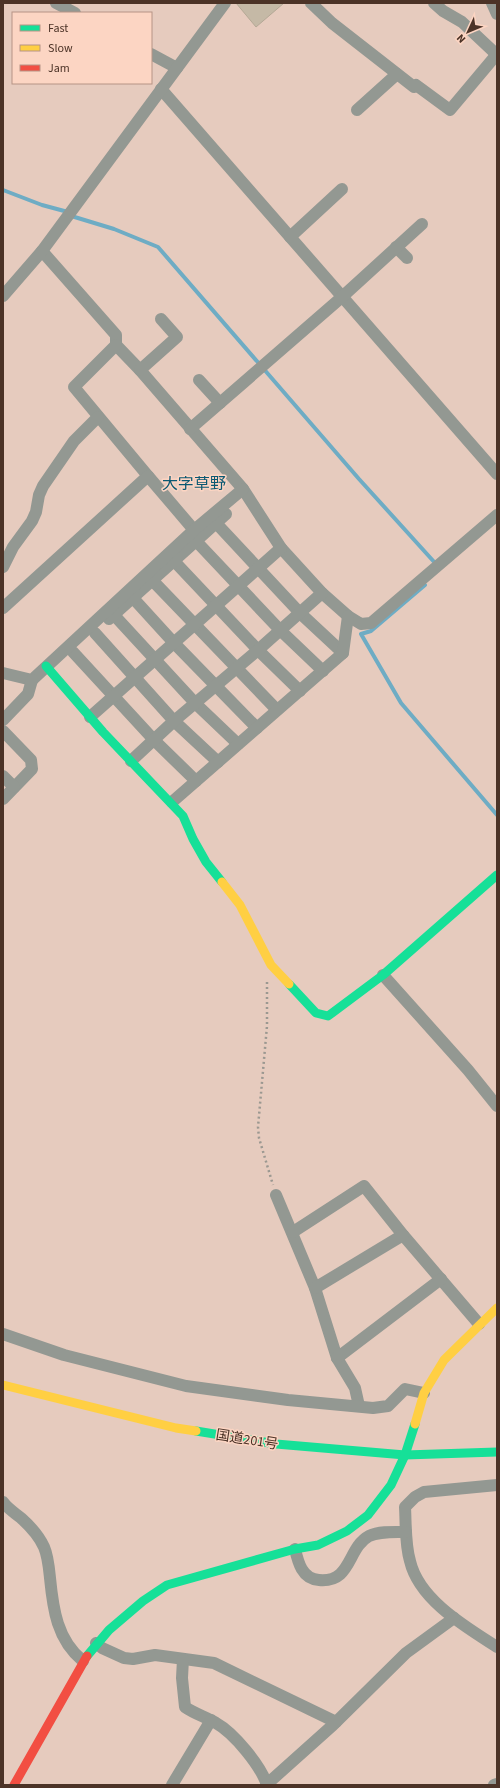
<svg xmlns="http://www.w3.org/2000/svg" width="500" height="1788" font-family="'Source Sans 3','Noto Sans JP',sans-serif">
	<rect width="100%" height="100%" fill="#e6cbbe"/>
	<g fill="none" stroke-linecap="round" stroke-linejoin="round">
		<g stroke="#6eacc4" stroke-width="4">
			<polyline points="3,190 42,205 68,212 68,215 114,229 158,247 359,479 436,564"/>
			<polyline points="425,585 371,631 361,634 401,703 497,815"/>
		</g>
	</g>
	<polygon fill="#c5b9a6" stroke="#b4a896" points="236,3 284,3 256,27"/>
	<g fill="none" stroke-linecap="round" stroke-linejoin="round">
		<polyline stroke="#9b9891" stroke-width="2.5" stroke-dasharray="2 3" stroke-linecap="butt" points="267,982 267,1026 258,1127 259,1138 273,1185"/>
		<g stroke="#939892" stroke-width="12">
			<polyline points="56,3 75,13"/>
			<polyline points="311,3 332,23 414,87 416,85 450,110 497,54"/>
			<polyline points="434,3 443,11 462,22 497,55"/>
			<polyline points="492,3 497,14"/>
			<polyline points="151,54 177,68"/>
			<polyline points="161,89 497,474"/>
			<polyline points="357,110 397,74"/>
			<polyline points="290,237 342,189"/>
			<polyline points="396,247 407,258"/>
			<polyline points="42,251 116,335 116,345 140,370 243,489 281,548 322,593 348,616 361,624 371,623 497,515"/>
			<polyline points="3,296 42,251 225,3"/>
			<polyline points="116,345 74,387 148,476"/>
			<polyline points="140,370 177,337 161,319"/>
			<polyline points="199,380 220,403"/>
			<polyline points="190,429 342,297 422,224"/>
			<polyline points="216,523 300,613 343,653"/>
			<polyline points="196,541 280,630 323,671"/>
			<polyline points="174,561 258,650 300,691"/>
			<polyline points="3,567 13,547 32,521 36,512 39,495 43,486 74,441 98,417"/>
			<polyline points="152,580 277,710"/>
			<polyline points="133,598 174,643 257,728"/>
			<polyline points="3,608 148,476 194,530"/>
			<polyline points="114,615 196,704 238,744"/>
			<polyline points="109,619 226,514"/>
			<polyline points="95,633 174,721 218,762"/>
			<polyline points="73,652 154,740 196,781"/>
			<polyline points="3,673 32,680 194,530 243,489"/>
			<polyline points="90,717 281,548"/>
			<polyline points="3,720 28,694 32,680"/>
			<polyline points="3,731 31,760 32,769 3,799"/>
			<polyline points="131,761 174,721 258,650 322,593"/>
			<polyline points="3,776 14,787"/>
			<polyline points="172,802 343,653 348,616"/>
			<polyline points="383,975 468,1070 497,1106"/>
			<polyline points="276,1195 315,1288 337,1358 355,1388 359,1406"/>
			<polyline points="293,1232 364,1186 403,1235 479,1324"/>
			<polyline points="315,1288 403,1235"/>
			<polyline points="3,1334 64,1355 186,1386 288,1400 373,1408 388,1406 405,1389 424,1393"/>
			<polyline points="337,1358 441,1279"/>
			<path d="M497,1485L424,1492L415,1497L405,1507C406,1525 405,1544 410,1561C419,1600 466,1627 497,1647"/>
			<path d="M3,1502C8,1509 15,1513 21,1518C30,1526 39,1536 44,1547C48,1556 49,1568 50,1578C53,1609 57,1640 83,1661"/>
			<path d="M295,1549C298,1562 302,1579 319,1580C352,1583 347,1548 369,1536C380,1531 394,1532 406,1532"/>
			<polyline points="96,1643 102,1648 124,1658 133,1659 155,1655 214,1663 336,1722"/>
			<path d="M183,1659L182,1678L185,1707C195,1714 206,1717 216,1723C234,1733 261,1766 267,1785"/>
			<polyline points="172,1785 211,1720"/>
			<polyline points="266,1785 333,1725 406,1653 454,1618"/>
			<polyline points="494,1785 497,1784"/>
		</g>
		<g stroke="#16e098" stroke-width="9">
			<polyline points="46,666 103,732 183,816 193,839 206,862 222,882"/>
			<polyline points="289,984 316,1013 328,1016 383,975 497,875"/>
			<polyline points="196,1431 276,1444 405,1455 497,1452"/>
			<polyline points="87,1656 109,1630 143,1601 167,1585 295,1549 318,1545 347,1531 368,1515 391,1485 405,1455 415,1424"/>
		</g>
		<g stroke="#ffcf43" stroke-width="9">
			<polyline points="222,882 240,905 271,965 289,984"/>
			<polyline points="3,1385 176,1428 196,1431"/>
			<polyline points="415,1424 424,1393 444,1360 497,1308"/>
		</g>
		<polyline stroke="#f24e42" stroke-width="9" points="14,1785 87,1656"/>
	</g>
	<g text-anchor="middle" stroke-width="3" stroke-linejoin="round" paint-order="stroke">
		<g font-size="14" fill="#4c3327" stroke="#fcd5c3">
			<text transform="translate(247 1439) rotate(9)" y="5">国道201号</text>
		</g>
		<g font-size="16" fill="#095872" stroke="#fcd5c3">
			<text x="194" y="489">大字草野</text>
		</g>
	</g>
	<rect width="500" height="1788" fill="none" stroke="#4c3327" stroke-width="8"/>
	<rect x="12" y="12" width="140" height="72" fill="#fcd5c3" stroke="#b69485"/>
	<rect x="20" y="25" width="20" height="6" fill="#16e098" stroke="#b69485"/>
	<text x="48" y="32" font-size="12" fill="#4c3327">Fast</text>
	<rect x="20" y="45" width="20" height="6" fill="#ffcf43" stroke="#b69485"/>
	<text x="48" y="52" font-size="12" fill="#4c3327">Slow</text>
	<rect x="20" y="65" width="20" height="6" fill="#f24e42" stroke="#b69485"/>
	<text x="48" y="72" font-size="12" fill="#4c3327">Jam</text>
	<g transform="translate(468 32) rotate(226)" stroke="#fcd5c3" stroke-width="3" paint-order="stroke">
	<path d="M0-3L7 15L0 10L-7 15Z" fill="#4c3327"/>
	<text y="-6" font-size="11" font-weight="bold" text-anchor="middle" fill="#4c3327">N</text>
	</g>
</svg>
